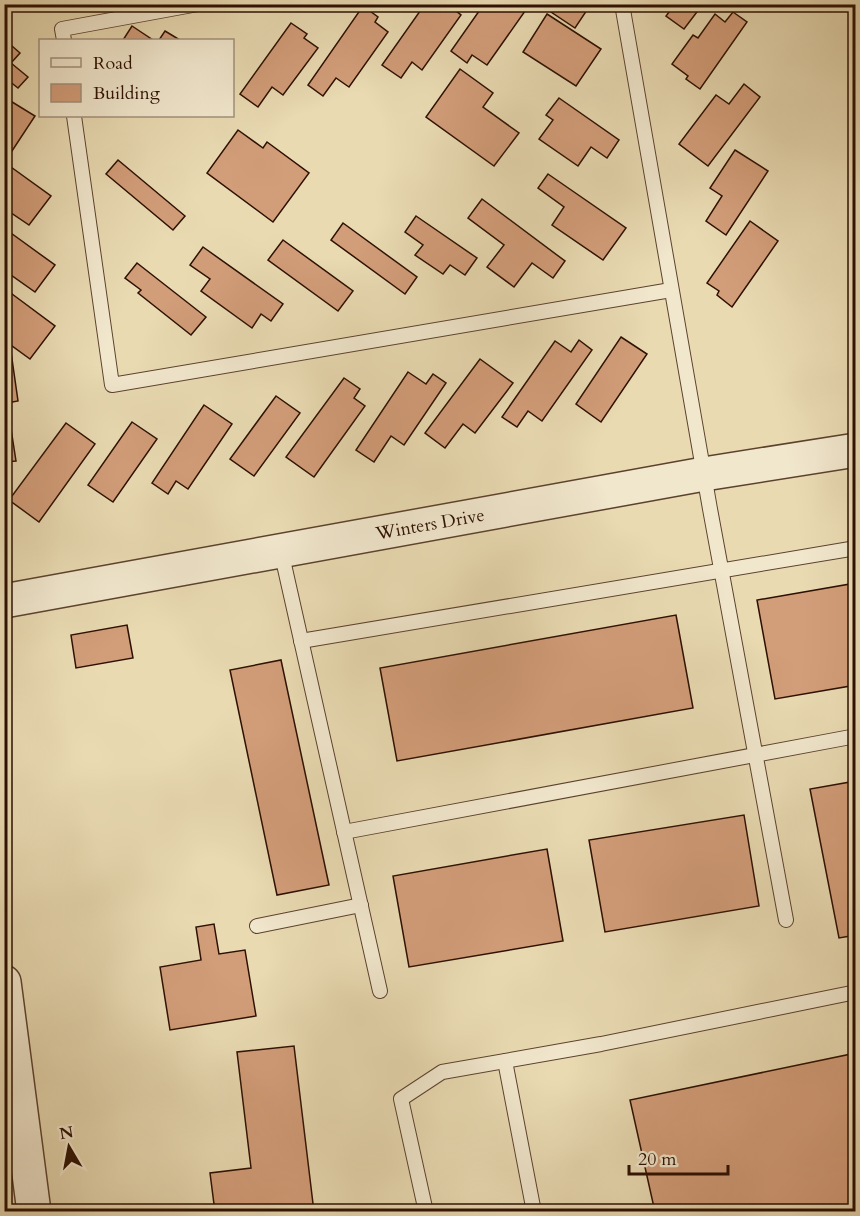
<svg xmlns="http://www.w3.org/2000/svg" width="860" height="1216" font-family="Cardo,serif">
	<rect width="100%" height="100%" fill="#e9dab2"/>
	<filter id="stains"><feTurbulence type="fractalNoise" baseFrequency=".00333" numOctaves="4"/><feColorMatrix values="0 0 0 0 .2 0 0 0 0 .09 0 0 0 0 .02 0 0 0 .5 -.17"/></filter>
	<radialGradient id="worn" r=".72"><stop offset=".6" stop-color="#630" stop-opacity="0"/><stop offset="1" stop-color="#630" stop-opacity=".3"/></radialGradient>
	<g fill="#d29d79" stroke="#2d1002" stroke-width="1.5">
		<polygon points="425,4 447,4 461,15 422,70 412,62 401,78 382,65"/>
		<polygon points="484,4 530,4 487,65 472,55 467,63 451,51"/>
		<polygon points="551,4 591,4 575,28 548,10"/>
		<polygon points="675,4 703,4 684,29 666,16"/>
		<polygon points="363,6 378,17 375,22 388,32 349,87 336,78 323,96 308,85"/>
		<polygon points="733,12 747,22 700,89 686,79 688,76 672,64 693,35 698,38 715,14 725,22"/>
		<polygon points="547,14 601,49 576,86 523,52"/>
		<polygon points="291,23 307,34 304,38 318,48 283,95 272,87 258,107 240,94"/>
		<polygon points="132,26 153,40 123,40"/>
		<polygon points="165,31 180,40 159,40"/>
		<polygon points="4,39 20,53 11,63 28,77 18,88 4,77"/>
		<polygon points="460,69 493,93 483,107 519,133 494,166 426,117"/>
		<polygon points="744,84 760,97 708,166 679,144 716,95 729,104"/>
		<polygon points="4,97 35,116 12,151 4,146"/>
		<polygon points="559,98 619,140 607,158 591,147 578,166 539,139 553,120 546,115"/>
		<polygon points="238,130 263,148 267,142 309,173 273,222 207,173"/>
		<polygon points="735,150 768,171 726,235 706,221 722,196 710,188"/>
		<polygon points="118,160 185,216 173,230 106,174"/>
		<polygon points="4,162 51,196 29,225 4,208"/>
		<polygon points="548,174 626,228 603,260 552,225 564,207 538,188"/>
		<polygon points="482,199 565,261 553,278 532,263 514,287 487,267 504,245 468,218"/>
		<polygon points="416,216 477,258 465,275 450,265 443,274 415,255 423,245 405,232"/>
		<polygon points="750,221 778,241 732,307 717,295 719,291 707,283"/>
		<polygon points="343,223 417,277 405,294 331,240"/>
		<polygon points="4,228 55,265 35,292 4,270"/>
		<polygon points="283,240 353,291 338,311 268,260"/>
		<polygon points="203,247 283,304 271,321 261,314 252,328 201,291 210,279 190,265"/>
		<polygon points="137,263 206,317 191,335 138,293 141,290 125,278"/>
		<polygon points="4,288 55,326 30,359 4,340"/>
		<polygon points="621,337 647,354 601,422 576,404"/>
		<polygon points="579,340 592,350 542,421 528,411 517,427 502,417 555,341 571,352"/>
		<polygon points="11,352 18,401 7,403 16,461 4,462 4,353"/>
		<polygon points="480,359 513,383 475,433 463,424 445,448 425,433"/>
		<polygon points="408,372 426,384 433,374 446,383 404,445 391,436 374,462 356,450"/>
		<polygon points="344,378 360,389 354,398 365,406 314,477 286,457"/>
		<polygon points="276,396 300,413 254,476 230,459"/>
		<polygon points="204,405 232,424 188,489 176,481 168,494 152,483"/>
		<polygon points="132,422 157,439 113,502 88,485"/>
		<polygon points="66,423 95,444 39,522 9,500"/>
		<polygon points="856,583 856,685 775,699 757,600"/>
		<polygon points="676,615 693,708 397,761 380,668"/>
		<polygon points="127,625 133,658 76,668 71,635"/>
		<polygon points="281,660 329,885 277,895 230,670"/>
		<polygon points="856,781 856,935 839,938 810,789"/>
		<polygon points="744,815 759,906 605,932 589,840"/>
		<polygon points="547,849 563,941 409,967 393,876"/>
		<polygon points="214,924 219,954 245,950 256,1016 170,1030 160,967 201,960 196,927"/>
		<polygon points="294,1046 314,1212 215,1212 210,1173 251,1168 237,1052"/>
		<polygon points="856,1053 856,1212 655,1212 630,1100"/>
	</g>
	<g fill="none" stroke-linecap="round" stroke-linejoin="round">
		<defs>
			<g id="service">
				<polyline points="622,4 710,509 786,920"/>
				<polyline points="64,40 62,29 198,4"/>
				<polyline points="74,116 112,385 671,290"/>
				<polyline points="281,551 380,991"/>
				<polyline points="301,641 856,548"/>
				<polyline points="344,832 856,736"/>
				<polyline points="257,926 361,905"/>
				<polyline points="505,1061 534,1212"/>
				<polyline points="426,1212 401,1099 442,1072 601,1044 856,992"/>
			</g>
			<g id="tertiary">
				<polyline points="4,601 704,474 856,450"/>
				<polyline points="4,982 34,1212"/>
			</g>
		</defs>
		<use href="#service" stroke="#5c422e" stroke-width="16"/>
		<use href="#tertiary" stroke="#5c422e" stroke-width="36"/>
		<use href="#service" stroke="#f1e7cd" stroke-width="14"/>
		<use href="#tertiary" stroke="#f1e7cd" stroke-width="33"/>
	</g>
	<g text-anchor="middle" stroke-width="4.5" stroke-linejoin="round" paint-order="stroke">
		<g font-size="18" fill="#2d1002" stroke="#f1e7cd">
			<text transform="translate(430 524) rotate(-10)" y="6">Winters Drive</text>
		</g>
	</g>
	<rect width="860" height="1216" fill="none" stroke="#e9dab2" stroke-width="24"/>
	<rect x="6" y="6" width="848" height="1204" fill="none" stroke="#2d1002" stroke-width="3"/>
	<rect x="12" y="12" width="836" height="1192" fill="none" stroke="#2d1002" stroke-width="1.5"/>
	<rect x="39" y="39" width="195" height="78" fill="#f1e7cd" stroke="#a3917c" stroke-width="1.5"/>
	<rect x="51" y="58" width="30" height="9" fill="#f1e7cd" stroke="#a3917c" stroke-width="1.5"/>
	<text x="93" y="69" font-size="18" fill="#2d1002">Road</text>
	<rect x="51" y="84" width="30" height="18" fill="#d29d79" stroke="#a3917c" stroke-width="1.5"/>
	<text x="93" y="99" font-size="18" fill="#2d1002">Building</text>
	<g transform="translate(69 1147) rotate(350)" stroke="#f1e7cd" stroke-width="4.5" paint-order="stroke">
	<path d="M0-4.5L10 22L0 15L-10 22Z" fill="#2d1002"/>
	<text y="-9" font-size="16" font-weight="bold" text-anchor="middle" fill="#2d1002">N</text>
	</g>
	<path d="M629 1165v9h99v-9" fill="none" stroke="#2d1002" stroke-width="3"/>
	<text x="638" y="1165" font-size="18" fill="#2d1002" stroke="#f1e7cd" stroke-width="4.5" paint-order="stroke">20 m</text>
	<rect width="100%" height="100%" filter="url(#stains)"/>
	<rect width="100%" height="100%" fill="url(#worn)"/>
</svg>
